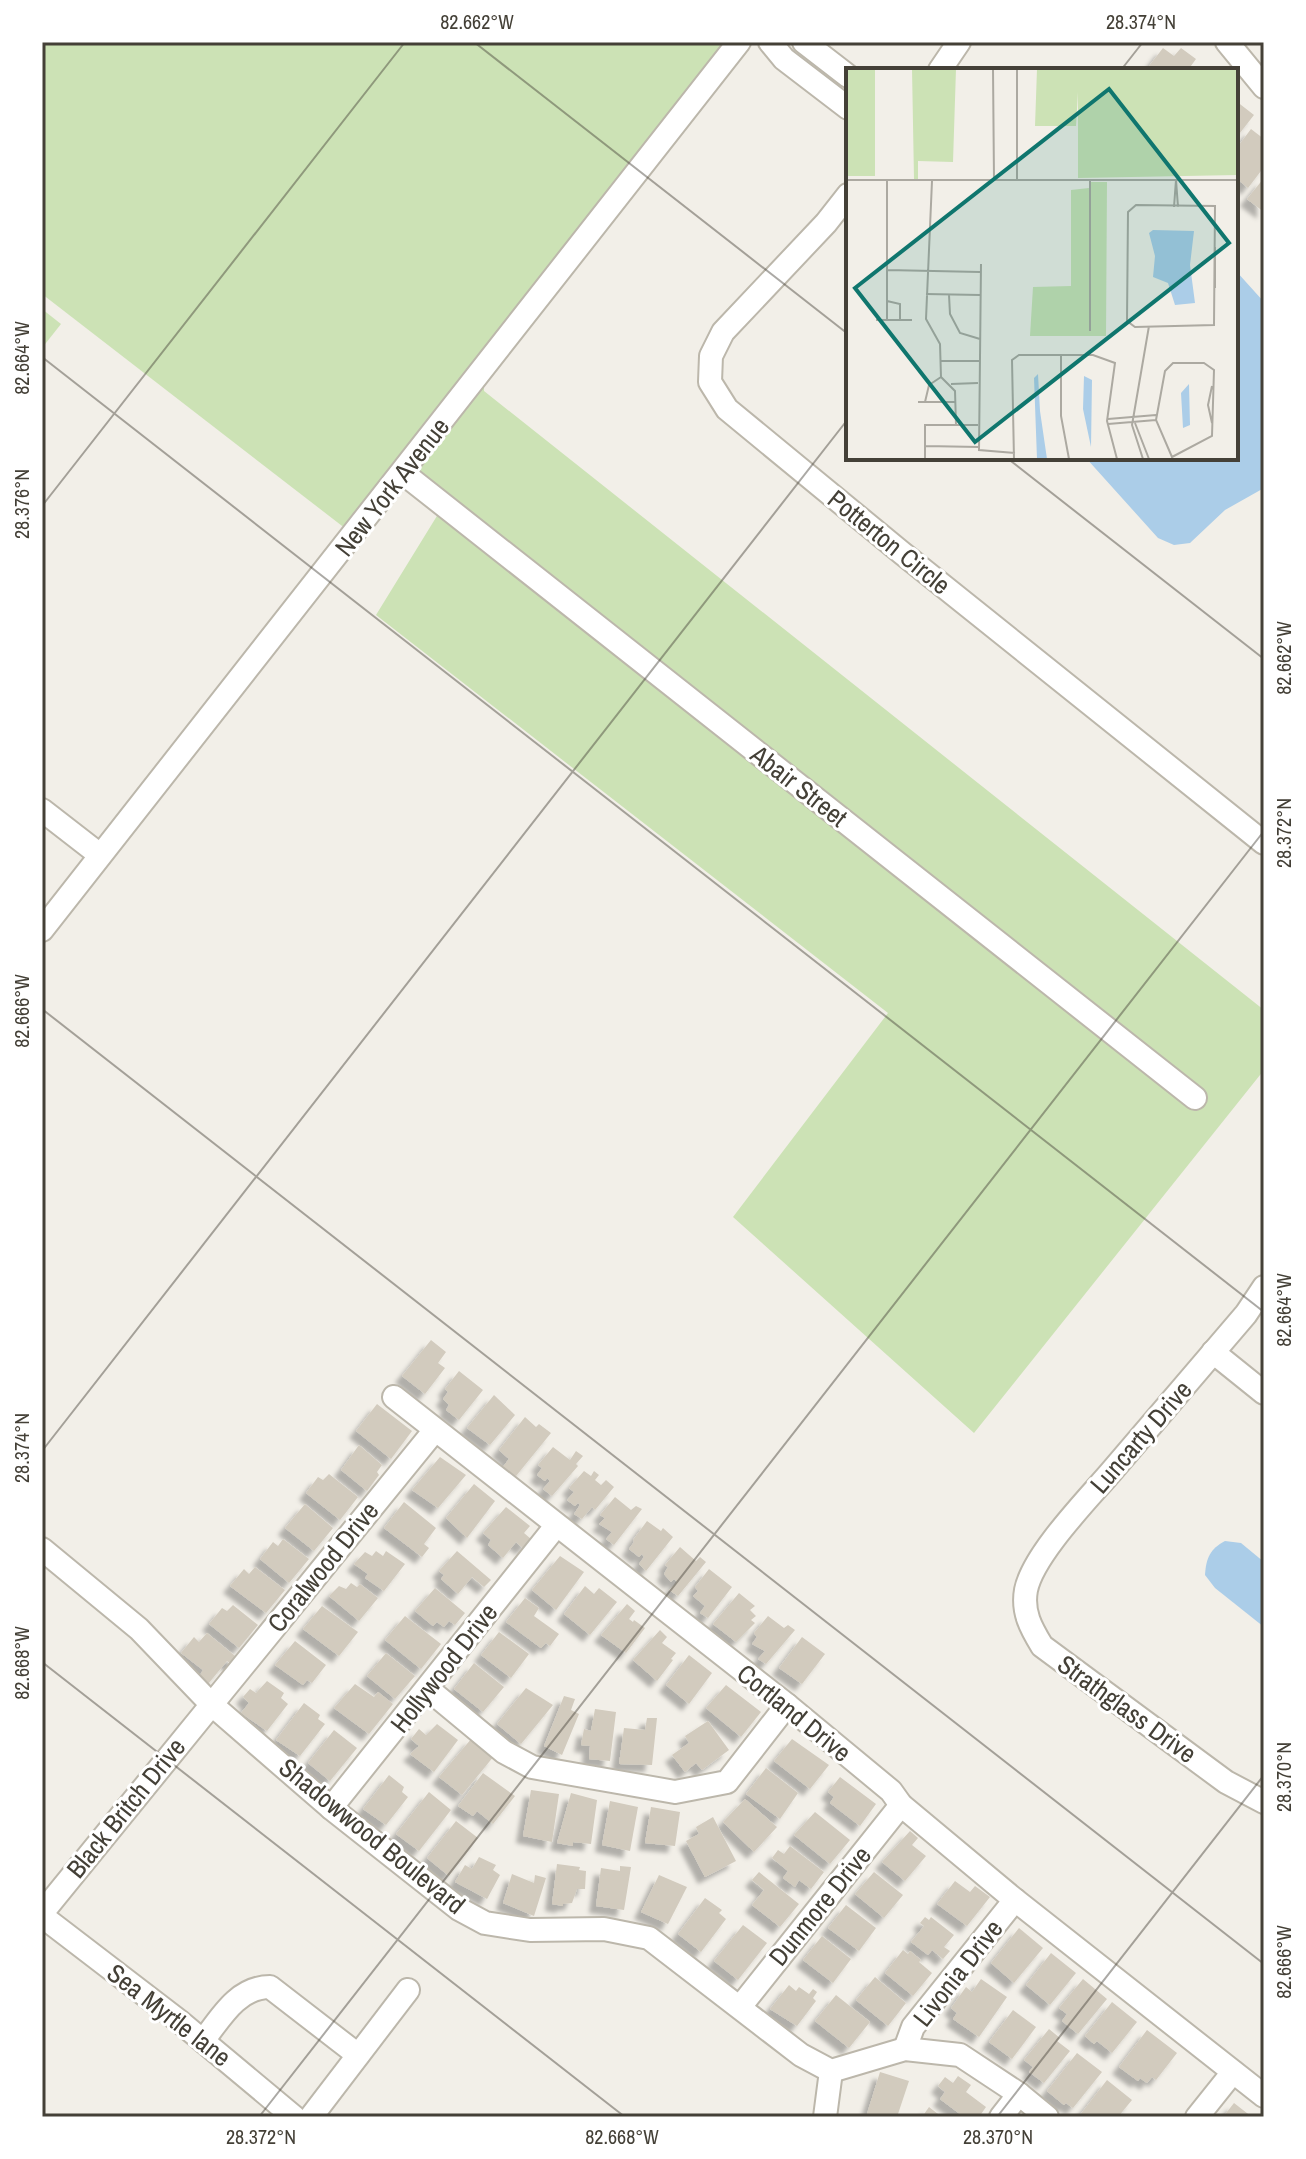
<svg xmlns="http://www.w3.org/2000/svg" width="1306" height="2159" font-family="'Archivo Narrow',sans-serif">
	<defs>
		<filter id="shadow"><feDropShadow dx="-7" dy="7" stdDeviation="2" flood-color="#0004"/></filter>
	</defs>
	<rect width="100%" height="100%" fill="#f2efe8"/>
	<g fill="#cce2b5">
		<polygon points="42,42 726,42 346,529 42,294"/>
		<polygon points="42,309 61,324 42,348"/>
		<polygon points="484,386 484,391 1264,1010 1264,1070 974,1433 733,1217 888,1013 376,615 440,511 406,486"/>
	</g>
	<g fill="#abcde8">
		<polygon points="1236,271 1264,302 1264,488 1225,510 1190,543 1174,545 1158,538 1086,458 1236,458"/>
		<path d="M1225,1541L1241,1543L1264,1562V1627L1215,1588L1205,1575C1206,1558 1210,1549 1225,1541Z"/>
	</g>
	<g fill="#d2cbbe" filter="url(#shadow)">
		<polygon points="1163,48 1174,56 1181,48 1196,59 1188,70 1146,70"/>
		<polygon points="1236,101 1254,115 1236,138"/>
		<polygon points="1251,129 1264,139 1264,167 1248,188 1236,178 1236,149"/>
		<polygon points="1264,178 1264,212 1247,199"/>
		<polygon points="431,1340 446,1352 438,1363 445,1368 425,1394 402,1376"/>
		<polygon points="459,1371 483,1390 459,1420 446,1410 449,1405 443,1399 448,1392 445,1389"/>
		<polygon points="494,1395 515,1415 490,1445 467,1428"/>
		<polygon points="377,1404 412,1431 391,1459 356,1431"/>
		<polygon points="525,1417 536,1427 539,1424 551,1433 516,1476 503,1467 509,1459 499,1450"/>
		<polygon points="359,1445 382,1465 377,1472 379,1475 367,1491 341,1470"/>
		<polygon points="553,1447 570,1460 576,1451 583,1456 576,1464 578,1466 552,1496 543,1489 550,1481 547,1478 545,1481 537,1475 542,1468 538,1465"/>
		<polygon points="440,1457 466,1475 438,1508 412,1490"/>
		<polygon points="584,1471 591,1476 594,1471 599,1475 595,1480 601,1485 606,1480 614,1487 595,1510 592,1507 582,1519 574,1514 580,1505 578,1503 575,1506 567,1500 574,1492 569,1488"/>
		<polygon points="329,1474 358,1497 340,1520 306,1493 318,1477 323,1480"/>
		<polygon points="474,1484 495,1501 467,1538 446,1518"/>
		<polygon points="615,1497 631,1510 636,1506 642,1509 614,1545 606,1539 612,1532 599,1524 605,1518 600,1515"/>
		<polygon points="404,1502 436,1528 424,1544 429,1548 422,1557 384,1528"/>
		<polygon points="305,1504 333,1528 314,1551 285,1528"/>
		<polygon points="506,1507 530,1526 524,1533 531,1539 523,1548 516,1542 503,1558 488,1545 491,1540 483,1533"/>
		<polygon points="647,1521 661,1531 663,1528 673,1537 646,1571 639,1564 644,1557 642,1554 639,1557 629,1549 634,1542 633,1540"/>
		<polygon points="283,1539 309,1559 289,1583 260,1559 273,1542 278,1546"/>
		<polygon points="680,1547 696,1561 700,1557 706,1562 678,1596 669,1590 677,1582 674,1579 671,1582 664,1574 668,1567 665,1565"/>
		<polygon points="376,1551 383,1556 386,1551 405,1564 384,1591 365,1578 368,1574 354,1564 365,1552 372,1556"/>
		<polygon points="457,1551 491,1580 484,1587 472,1577 458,1594 441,1579 444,1575 439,1571"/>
		<polygon points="560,1556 584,1572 556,1610 532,1590"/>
		<polygon points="255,1567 285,1590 266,1613 230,1586 244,1569 249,1574"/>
		<polygon points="709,1569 732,1587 708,1618 700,1613 705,1606 693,1596 698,1591 695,1587"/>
		<polygon points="351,1583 357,1587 360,1584 378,1598 359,1621 329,1596 339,1586 346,1589"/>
		<polygon points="585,1586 594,1594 599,1588 617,1602 590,1635 564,1614"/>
		<polygon points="435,1588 465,1613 455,1625 449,1621 444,1627 437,1622 433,1626 415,1611"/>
		<polygon points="739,1593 755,1606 750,1610 756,1616 751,1620 755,1623 736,1642 713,1624"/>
		<polygon points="525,1598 539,1608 534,1616 559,1634 550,1646 546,1643 541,1648 506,1622"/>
		<polygon points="627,1604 635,1611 629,1619 633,1622 634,1620 645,1628 626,1653 601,1635"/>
		<polygon points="233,1605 258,1625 239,1648 209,1624 222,1608 227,1611"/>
		<polygon points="322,1606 358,1632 339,1656 303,1629"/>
		<polygon points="405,1616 441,1644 421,1669 385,1640"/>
		<polygon points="768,1616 784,1628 788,1625 795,1630 766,1664 758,1659 765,1651 752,1644 757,1637 754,1633"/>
		<polygon points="660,1630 667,1637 662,1643 676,1653 671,1659 673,1660 657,1681 633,1660"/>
		<polygon points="499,1632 529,1654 511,1678 481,1655"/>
		<polygon points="207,1633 240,1660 235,1667 227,1661 208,1684 199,1677 203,1670 181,1653 194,1637 199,1642"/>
		<polygon points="802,1637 825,1654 802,1684 779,1668"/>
		<polygon points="295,1641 326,1665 312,1683 307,1680 303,1685 275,1665"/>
		<polygon points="386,1653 415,1676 395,1699 367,1676"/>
		<polygon points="689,1655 712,1673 689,1704 666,1685"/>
		<polygon points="474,1663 504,1687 483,1712 454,1689"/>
		<polygon points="267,1681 284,1693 281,1698 288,1704 267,1731 241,1713 249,1703 243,1697 250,1689 256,1693"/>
		<polygon points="355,1684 374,1697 378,1692 393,1704 369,1734 334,1708"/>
		<polygon points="726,1685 761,1712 741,1737 706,1708"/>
		<polygon points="526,1688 553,1705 521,1744 497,1724"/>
		<polygon points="564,1696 575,1699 571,1710 579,1714 562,1755 544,1746"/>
		<polygon points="304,1703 320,1715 318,1719 325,1724 300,1756 276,1740"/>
		<polygon points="595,1709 616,1712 610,1761 589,1759 590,1746 581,1745 584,1729 591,1731"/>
		<polygon points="647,1718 657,1718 652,1765 619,1764 624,1728 645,1730"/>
		<polygon points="708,1721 729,1750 702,1770 696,1763 685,1772 672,1755 689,1743 685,1736"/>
		<polygon points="437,1724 458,1740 434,1772 410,1754 419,1746 411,1739 419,1729 426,1735"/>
		<polygon points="334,1730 357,1748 330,1781 308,1763"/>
		<polygon points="472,1738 494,1756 462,1795 439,1777"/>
		<polygon points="792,1739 829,1765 810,1789 774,1761"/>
		<polygon points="766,1768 798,1793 780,1819 746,1794"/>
		<polygon points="483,1773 515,1796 493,1824 477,1811 473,1816 458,1806"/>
		<polygon points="389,1775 404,1787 402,1792 408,1797 386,1825 363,1809"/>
		<polygon points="840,1777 876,1804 860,1826 830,1803 834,1797 828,1792"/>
		<polygon points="531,1790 559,1794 552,1842 523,1836"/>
		<polygon points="429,1792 451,1810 419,1851 396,1834"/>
		<polygon points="571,1793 597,1800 591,1844 573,1842 573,1846 557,1843"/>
		<polygon points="745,1799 777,1827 754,1852 723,1822"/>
		<polygon points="610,1801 638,1807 630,1851 602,1845"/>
		<polygon points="651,1807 680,1812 675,1846 645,1843"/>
		<polygon points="815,1812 850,1840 830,1864 794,1835"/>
		<polygon points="713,1817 736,1861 705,1877 686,1841 699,1834 696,1827"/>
		<polygon points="456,1821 478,1838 449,1876 427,1858"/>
		<polygon points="910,1831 918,1838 912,1845 926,1856 905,1881 882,1862"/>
		<polygon points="790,1846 824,1872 811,1889 799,1880 795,1887 783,1878 788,1871 772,1858 778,1850 784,1854"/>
		<polygon points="479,1857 496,1865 493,1870 500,1875 487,1899 455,1882 465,1865 472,1869"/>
		<polygon points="557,1864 580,1867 579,1870 586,1871 585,1889 577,1889 572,1903 563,1904 563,1906 552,1904"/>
		<polygon points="620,1866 631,1867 624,1910 596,1906 601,1868 620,1871"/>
		<polygon points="759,1872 799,1904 780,1927 752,1905 764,1890 752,1880"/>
		<polygon points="874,1872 903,1895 884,1918 855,1894"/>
		<polygon points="512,1874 534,1883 535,1875 546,1878 534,1916 503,1903"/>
		<polygon points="659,1875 687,1887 668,1924 641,1912"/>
		<polygon points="955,1881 970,1892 975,1886 990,1897 967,1926 937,1904"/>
		<polygon points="705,1898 722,1910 719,1913 726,1919 701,1952 678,1934"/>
		<polygon points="846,1905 876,1928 859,1951 828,1928"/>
		<polygon points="925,1917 929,1920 931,1917 954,1935 944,1947 950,1951 943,1959 932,1950 928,1955 911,1942 924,1926 920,1923"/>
		<polygon points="743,1925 767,1943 738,1980 714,1961"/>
		<polygon points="1019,1928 1043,1948 1014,1983 991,1963"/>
		<polygon points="822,1936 851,1959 833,1983 803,1960"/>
		<polygon points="903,1950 908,1954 910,1951 921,1960 919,1962 932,1973 913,1996 885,1973"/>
		<polygon points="1051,1953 1076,1973 1050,2005 1026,1985"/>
		<polygon points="875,1977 906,2003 888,2026 856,2000"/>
		<polygon points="981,1979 1007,1997 979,2037 953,2019 957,2013 951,2008 966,1987 972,1992"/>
		<polygon points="1083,1979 1107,1999 1078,2034 1062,2021 1067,2014 1059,2008"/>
		<polygon points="789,1985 796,1991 799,1987 809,1994 813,1989 817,1992 813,1998 816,2001 797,2026 770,2009"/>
		<polygon points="836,1995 870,2022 849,2048 815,2021"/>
		<polygon points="1112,2002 1137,2022 1112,2053 1097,2041 1094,2044 1085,2036"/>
		<polygon points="1013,2010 1036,2027 1012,2059 989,2042"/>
		<polygon points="1049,2029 1060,2038 1057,2041 1070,2051 1044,2083 1029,2072 1033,2067 1024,2060"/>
		<polygon points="1147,2030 1177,2053 1156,2080 1152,2077 1147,2083 1140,2078 1138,2081 1119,2067"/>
		<polygon points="1077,2053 1102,2072 1073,2108 1066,2103 1064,2105 1047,2091"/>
		<polygon points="880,2072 909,2081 897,2117 866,2117"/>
		<polygon points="958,2076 971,2085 966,2092 986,2107 979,2117 964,2117 940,2099 945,2092 938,2086 945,2077 953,2083"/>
		<polygon points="1107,2080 1132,2100 1118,2117 1082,2117 1080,2115"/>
		<polygon points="1234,2103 1252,2117 1223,2117"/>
		<polygon points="929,2107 942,2117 922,2117"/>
	</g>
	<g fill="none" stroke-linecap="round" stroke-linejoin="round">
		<defs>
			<g id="minor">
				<polyline points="770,42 784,59 848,108"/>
				<polyline points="804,42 848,76"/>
				<polyline points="1227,42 1264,87"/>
				<polyline points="940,70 959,42"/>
				<polyline points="848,195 826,223 723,332 711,356 710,382 727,409 902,553 1264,843"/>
				<polyline points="403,473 1195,1098"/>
				<polyline points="42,810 100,855"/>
				<polyline points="42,930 739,42"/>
				<path d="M1264,1287L1246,1314C1201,1367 1156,1419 1111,1472C1087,1500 1033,1555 1026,1590C1022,1612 1031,1628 1042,1646L1226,1782L1264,1802"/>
				<polyline points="1213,1352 1264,1393"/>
				<polyline points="394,1397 787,1705 891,1791 901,1805 1015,1900 1264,2096"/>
				<polyline points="42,1549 139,1629 211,1704 331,1808 459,1909 485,1923 530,1930 604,1929 649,1938 801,2055 831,2071 905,2049 960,2055 1019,2094 1047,2117"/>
				<polyline points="428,1689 504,1752 532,1767 675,1792 727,1782 787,1705"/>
				<polyline points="331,1808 556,1526"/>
				<polyline points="42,1913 435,1430"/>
				<polyline points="42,1916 179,2021 294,2117"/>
				<polyline points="740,2007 901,1805"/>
				<path d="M203,2041C221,2017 238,1987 270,1987L358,2055"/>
				<polyline points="905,2049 913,2027 1015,1900"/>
				<polyline points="311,2117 408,1990"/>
				<polyline points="825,2117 831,2071"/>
				<polyline points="1001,2117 1019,2094"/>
				<polyline points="1197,2117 1233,2072"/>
			</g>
		</defs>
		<use href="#minor" stroke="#bcb7ab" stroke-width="26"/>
		<use href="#minor" stroke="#fff" stroke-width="22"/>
	</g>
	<path fill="none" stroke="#444037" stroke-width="2" stroke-opacity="0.45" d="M474,42L848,334M1121,70L1143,42M42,357L1264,1312M1007,458L1264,659M42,506L405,42M42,1009L1264,1964M42,1451L848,419M42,1662L625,2117M259,2117L1264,831M997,2117L1264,1775"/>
	<g text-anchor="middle" stroke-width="6" stroke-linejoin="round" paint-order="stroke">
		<g font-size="26" fill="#444037" stroke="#fff">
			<text transform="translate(392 487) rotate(-52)" y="9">New York Avenue</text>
			<text transform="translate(889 542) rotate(39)" y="9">Potterton Circle</text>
			<text transform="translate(799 786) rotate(38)" y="9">Abair Street</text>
			<text transform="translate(1141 1437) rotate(-49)" y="9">Luncarty Drive</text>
			<text transform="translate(323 1567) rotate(-51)" y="9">Coralwood Drive</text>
			<text transform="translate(444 1668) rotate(-52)" y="9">Hollywood Drive</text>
			<text transform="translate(1127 1709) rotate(36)" y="9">Strathglass Drive</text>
			<text transform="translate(794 1713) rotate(39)" y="9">Cortland Drive</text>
			<text transform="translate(126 1808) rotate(-51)" y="9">Black Britch Drive</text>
			<text transform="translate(372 1836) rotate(39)" y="9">Shadowwood Boulevard</text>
			<text transform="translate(820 1906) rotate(-51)" y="9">Dunmore Drive</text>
			<text transform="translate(958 1973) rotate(-52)" y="9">Livonia Drive</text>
			<text transform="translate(169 2015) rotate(38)" y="9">Sea Myrtle lane</text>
		</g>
	</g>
	<g transform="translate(846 68)">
		<rect width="392" height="392" fill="#f2efe8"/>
		<path d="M0,1H29V108H0ZM66,1H110L107,94L72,93V111H68ZM191,1H392V107L232,110V24L230,58H189ZM243,114H261L260,268H184L187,219L225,218V122L243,120Z" fill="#cce2b5"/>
		<path d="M307,162L348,163L344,197L349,235L329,237L322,215L307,209L309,188L303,165ZM192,306L194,343L201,391H191L188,310ZM238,308L246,312L245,379L237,341ZM343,316L344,357L337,360L335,325Z" fill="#abcde8"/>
		<path fill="none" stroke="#aca9a1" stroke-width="2" d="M147,1L148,112M171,1V111M0,112H392M86,113L80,251L94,276L95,309L109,323L110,357M290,137L369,138L368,257L289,259L281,253L282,144ZM328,139L330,112L332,139M369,179V220M135,196L133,382L169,385M41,202L134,204M80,226L134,227M103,227L104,246L114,265L134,271M41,233L54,236V252M30,252H66M41,252V112M244,263V112M215,288V348L223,391M95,293H133M358,295L368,302L366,368L326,389L310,352L319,303L327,295ZM105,316L132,315M72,334H110M79,334L83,317L95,309M262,351L310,347M289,355L303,391M366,355L362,337L366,318M262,356L310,352M79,378L133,379M79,391V357H132M168,391L166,292L173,287H247L269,295L261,353L271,391M297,391L286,357L303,258"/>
		<path fill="#0f766e" fill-opacity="0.15" stroke="#0f766e" stroke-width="4" d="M263,21L383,175L129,374L9,220Z"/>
		<rect width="392" height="392" fill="none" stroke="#444037" stroke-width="4"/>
	</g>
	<rect width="1306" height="2159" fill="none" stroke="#ffffff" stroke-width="88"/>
	<rect x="44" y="44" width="1218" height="2071" fill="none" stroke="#444037" stroke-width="3"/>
	<g font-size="20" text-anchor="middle" fill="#444037">
		<text x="477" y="29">82.662°W</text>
		<text x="1141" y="29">28.374°N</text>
		<text transform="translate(22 358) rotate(-90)" y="7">82.664°W</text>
		<text transform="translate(22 504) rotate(-90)" y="7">28.376°N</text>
		<text transform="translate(1284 658) rotate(-90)" y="7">82.662°W</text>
		<text transform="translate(1284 833) rotate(-90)" y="7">28.372°N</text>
		<text transform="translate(22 1011) rotate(-90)" y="7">82.666°W</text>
		<text transform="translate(1284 1310) rotate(-90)" y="7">82.664°W</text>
		<text transform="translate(22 1448) rotate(-90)" y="7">28.374°N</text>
		<text transform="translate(22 1663) rotate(-90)" y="7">82.668°W</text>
		<text transform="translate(1284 1777) rotate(-90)" y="7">28.370°N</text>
		<text transform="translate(1284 1962) rotate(-90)" y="7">82.666°W</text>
		<text x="261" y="2144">28.372°N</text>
		<text x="622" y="2144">82.668°W</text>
		<text x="998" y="2144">28.370°N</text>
	</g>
</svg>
